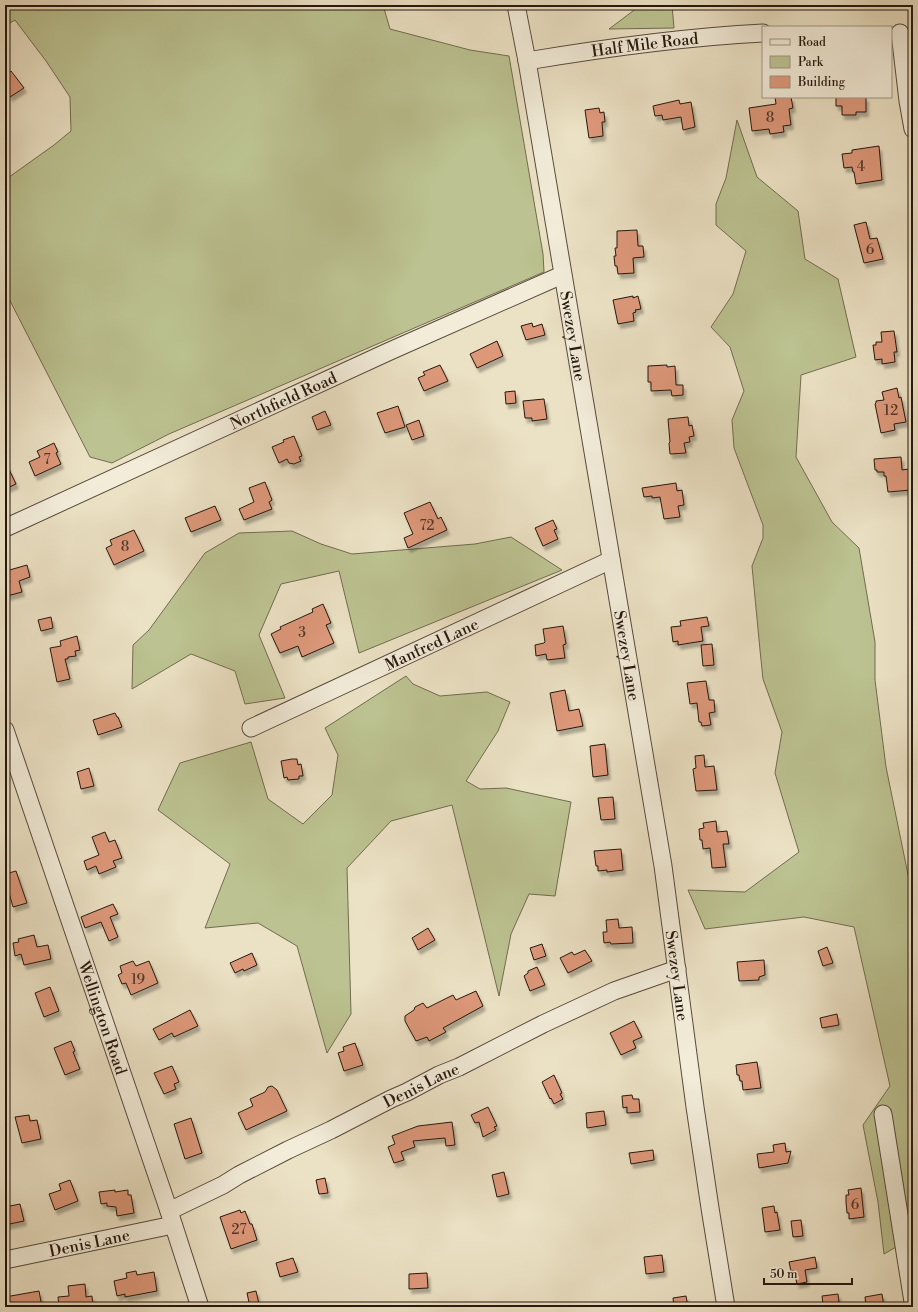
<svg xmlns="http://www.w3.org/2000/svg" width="918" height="1312" font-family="'Libre Bodoni',serif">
	<defs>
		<filter id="shadow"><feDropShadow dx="2.5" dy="4.5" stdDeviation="1" flood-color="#0004"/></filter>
	</defs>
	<rect width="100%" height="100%" fill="#ebe1c4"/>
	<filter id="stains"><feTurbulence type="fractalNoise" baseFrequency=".005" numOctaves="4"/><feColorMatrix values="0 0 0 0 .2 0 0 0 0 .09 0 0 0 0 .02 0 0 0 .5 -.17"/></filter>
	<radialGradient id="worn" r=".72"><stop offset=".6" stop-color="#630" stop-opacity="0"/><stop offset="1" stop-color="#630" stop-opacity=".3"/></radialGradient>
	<g fill="#bcc291" stroke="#716c50">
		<polygon points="5,5 383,5 390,29 470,50 509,56 543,254 544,272 169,434 112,463 90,457 5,291 5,180 54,145 71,131 70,97 46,61 15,20 5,26"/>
		<polygon points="638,5 672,5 674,28 609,29 637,8"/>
		<polygon points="737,120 757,177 798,211 805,259 838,279 856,357 801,375 796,457 832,522 859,548 875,642 875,680 886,767 913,899 913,1237 884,1254 878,1202 863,1125 890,1086 854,927 804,917 705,929 688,890 745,892 799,852 775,773 782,732 763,679 760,650 752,566 763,538 763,525 734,448 732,420 744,391 730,347 711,327 733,294 746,251 716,225 716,204 726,178"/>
		<polygon points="292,531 321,544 352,554 475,544 511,537 562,570 359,653 339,571 281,584 259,635 285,698 245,704 235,671 191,654 132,689 133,645 149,630 205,553 239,533"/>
		<polygon points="406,676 413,684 440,696 487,692 510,702 498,731 466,781 480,789 506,788 571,802 555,896 529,894 511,934 499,996 452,805 391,821 347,868 351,1014 327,1053 297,946 258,923 205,928 230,864 158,810 180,763 251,742 268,799 303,824 332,795 338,755 325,728"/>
	</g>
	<g fill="#dd987a" stroke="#26170e" filter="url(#shadow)">
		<polygon points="11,71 24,88 10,97 5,90 5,75"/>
		<polygon points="775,97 791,97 793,108 789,109 791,125 783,126 784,132 770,134 769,129 752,131 749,108 776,104"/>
		<polygon points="836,97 866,97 866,112 856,112 856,115 842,115 842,106 836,106"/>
		<polygon points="679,100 680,104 691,102 695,127 683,130 681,117 663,120 662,115 655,116 653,106"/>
		<polygon points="599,108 600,113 604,112 605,122 602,122 603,136 589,138 585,110"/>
		<polygon points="879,146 882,180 856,184 854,172 853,172 852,167 844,168 842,154 852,153 852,150"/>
		<polygon points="866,222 870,239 877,238 883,259 864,263 854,225"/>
		<polygon points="637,230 638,246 643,246 644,257 633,258 634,273 618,274 617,266 615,266 614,256 616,256 615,248 617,248 617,231"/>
		<polygon points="633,296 633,298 638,296 641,309 635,310 636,312 633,313 634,321 618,324 613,300"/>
		<polygon points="532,323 533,327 542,324 545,335 526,340 521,326"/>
		<polygon points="894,331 897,352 894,352 895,362 882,364 882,359 875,360 873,345 876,345 876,342 882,342 881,332"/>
		<polygon points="497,341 503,356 477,368 470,354"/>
		<polygon points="440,365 448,381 424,391 418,378 425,375 423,372"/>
		<polygon points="667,365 667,367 675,366 676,385 683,385 683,395 672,396 671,390 651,391 651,382 648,382 648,366"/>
		<polygon points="897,388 899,398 901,397 906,422 894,424 895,430 881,433 875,404 876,403 876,401 884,400 882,392"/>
		<polygon points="515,391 516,403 506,404 505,392"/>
		<polygon points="544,399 547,419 532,421 532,418 525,418 523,401"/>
		<polygon points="398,406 405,427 385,433 377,413"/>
		<polygon points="325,411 331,425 317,430 312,417"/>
		<polygon points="688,417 689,426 692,425 694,436 689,437 690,442 684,443 686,453 670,454 669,443 670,442 668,419"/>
		<polygon points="419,420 424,436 412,440 406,425"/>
		<polygon points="294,436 302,456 299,457 301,461 294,464 289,463 287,459 279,463 272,447 284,442 283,440"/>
		<polygon points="54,443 58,452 56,453 61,464 35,476 29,462 40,457 37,451"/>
		<polygon points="901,457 902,470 909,469 911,490 888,492 886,476 884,476 884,472 877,472 877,470 875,470 874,459"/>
		<polygon points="5,461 16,484 5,489"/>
		<polygon points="265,482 272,500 269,502 272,509 244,520 239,509 254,502 249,488"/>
		<polygon points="676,483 677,491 682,490 684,505 678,506 680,517 664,519 660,497 652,498 652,496 644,497 642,488"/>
		<polygon points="430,502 438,519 441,517 447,530 408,548 404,538 413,534 404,513"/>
		<polygon points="215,506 221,520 191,532 185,518"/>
		<polygon points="553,520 557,529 554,530 558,539 543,546 535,528"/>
		<polygon points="134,530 144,551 114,565 106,548 112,545 110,540"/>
		<polygon points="27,565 30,577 19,581 22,592 7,596 5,583 10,582 6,571"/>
		<polygon points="323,604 331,623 326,625 334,643 302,657 298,646 280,653 271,634 281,629 280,627 313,612 312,609"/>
		<polygon points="51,617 53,628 41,631 38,620"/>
		<polygon points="707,617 709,626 701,627 703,641 678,645 678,641 673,642 671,627 681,626 680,621"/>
		<polygon points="563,626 566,644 563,645 565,658 547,660 546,654 536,656 535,645 544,643 545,642 543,629"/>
		<polygon points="77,636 80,650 75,651 76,656 68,657 68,659 65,659 70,679 57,682 50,648 61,646 60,641"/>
		<polygon points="712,644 714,665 703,666 701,645"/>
		<polygon points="706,681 709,700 714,700 715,712 709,713 711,725 702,726 701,722 699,722 697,703 690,704 687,683"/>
		<polygon points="565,690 569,711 579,709 583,726 557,731 550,693"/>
		<polygon points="115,713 117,717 118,717 122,727 98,735 93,720"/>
		<polygon points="605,744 608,775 593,777 590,746"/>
		<polygon points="704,755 705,767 714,766 717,790 696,791 693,769 696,768 695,756"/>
		<polygon points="292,759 297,759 298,765 301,764 303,776 299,776 299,779 288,780 287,777 284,778 281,761"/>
		<polygon points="89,768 94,786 81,789 77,772"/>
		<polygon points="613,797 615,819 601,820 598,798"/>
		<polygon points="716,821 717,832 727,831 729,844 723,844 726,867 712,868 710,848 703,849 702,840 700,840 699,829 704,828 703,823"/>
		<polygon points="105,832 109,842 115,840 122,858 113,861 116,867 99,874 96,866 87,870 84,861 99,855 92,837"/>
		<polygon points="621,849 623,870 607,872 607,870 598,871 598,866 596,866 594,851"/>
		<polygon points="16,871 27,903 13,907 9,893 5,894 5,874"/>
		<polygon points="113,904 118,914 110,917 118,937 109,941 101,922 85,928 81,917"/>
		<polygon points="618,919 619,928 632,927 633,943 611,944 610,942 604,943 603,932 607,932 606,920"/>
		<polygon points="428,928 435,940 418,950 412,938"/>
		<polygon points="34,935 37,947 48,945 51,959 24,965 21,954 15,956 13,943 19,942 18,939"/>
		<polygon points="542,944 546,956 534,960 530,948"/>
		<polygon points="827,947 833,963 823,966 818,951"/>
		<polygon points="585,950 592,961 568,973 560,958 572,952 574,955"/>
		<polygon points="252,953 257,965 244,971 243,969 235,973 230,963"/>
		<polygon points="764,960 765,975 759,977 759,980 739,981 737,962"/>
		<polygon points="133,961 136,966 149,961 158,983 131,995 126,983 122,984 118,975 122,973 120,966"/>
		<polygon points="537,967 545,985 530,991 524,976 528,973 528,971"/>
		<polygon points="50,987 59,1011 44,1017 35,993"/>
		<polygon points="476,991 483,1006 443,1028 446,1032 429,1041 427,1037 416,1041 405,1021 405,1016 414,1010 415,1007 423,1003 427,1008 453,995 456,1000"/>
		<polygon points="190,1010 198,1026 174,1037 172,1033 159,1040 153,1029"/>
		<polygon points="837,1014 839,1025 822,1028 820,1018"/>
		<polygon points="634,1021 642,1037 633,1041 636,1048 621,1055 610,1033"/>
		<polygon points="71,1041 75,1051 73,1052 80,1069 65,1075 54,1048"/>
		<polygon points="355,1043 363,1065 344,1071 338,1053 344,1051 343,1047"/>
		<polygon points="757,1062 761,1088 743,1090 742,1081 740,1081 739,1075 737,1075 736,1065"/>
		<polygon points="172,1066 179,1082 174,1084 176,1089 164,1094 154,1073"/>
		<polygon points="554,1075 562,1093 560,1094 563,1099 554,1104 551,1098 550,1099 542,1082"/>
		<polygon points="272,1086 277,1090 287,1111 246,1130 238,1113 253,1106 250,1099 265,1092 268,1087"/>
		<polygon points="632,1095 633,1099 639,1099 640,1112 627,1113 627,1107 623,1108 622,1096"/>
		<polygon points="488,1107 497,1126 494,1127 496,1130 483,1137 479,1122 475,1123 471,1115"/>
		<polygon points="604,1111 606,1125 587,1128 586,1113"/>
		<polygon points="29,1115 30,1121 37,1120 41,1139 22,1143 15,1117"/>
		<polygon points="191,1118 202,1153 185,1159 174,1124"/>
		<polygon points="452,1122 455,1145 446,1146 445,1138 413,1141 415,1147 401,1152 404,1160 394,1163 388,1147 395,1144 392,1136 418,1126"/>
		<polygon points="785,1143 786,1152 791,1151 788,1163 759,1168 757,1154 774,1152 773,1145"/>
		<polygon points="653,1150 654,1160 631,1164 629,1153"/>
		<polygon points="504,1172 509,1194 497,1197 492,1175"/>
		<polygon points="325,1178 328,1193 319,1194 316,1180"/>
		<polygon points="70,1180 78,1201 55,1210 49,1194 61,1190 59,1184"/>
		<polygon points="861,1188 864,1217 849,1219 849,1213 847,1213 846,1202 846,1195 849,1195 848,1190"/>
		<polygon points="115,1190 115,1192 128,1190 128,1195 131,1195 134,1213 117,1216 116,1207 107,1206 107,1203 101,1204 99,1192"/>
		<polygon points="20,1204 24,1221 5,1225 5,1207"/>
		<polygon points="774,1206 775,1213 777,1212 780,1230 765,1232 762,1208"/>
		<polygon points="240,1210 241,1213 245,1211 250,1224 252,1224 257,1240 231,1249 220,1217"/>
		<polygon points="801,1220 803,1236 793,1237 791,1221"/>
		<polygon points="662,1255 664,1272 646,1274 644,1257"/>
		<polygon points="815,1257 817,1268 805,1270 807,1282 797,1284 794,1271 791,1271 789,1262"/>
		<polygon points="293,1258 298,1272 280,1277 276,1263"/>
		<polygon points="136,1271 137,1275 154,1272 157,1291 125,1297 125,1294 117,1296 114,1281 127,1278 126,1273"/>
		<polygon points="427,1273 428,1288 409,1289 409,1274"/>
		<polygon points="85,1284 86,1297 92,1296 93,1306 59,1307 58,1297 69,1296 68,1286"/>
		<polygon points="39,1291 42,1307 5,1307 5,1297"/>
		<polygon points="256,1291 259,1304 250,1307 247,1293"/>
		<polygon points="838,1294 839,1302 823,1305 822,1296"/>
		<polygon points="882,1294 884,1307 866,1307 865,1297"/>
		<polygon points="686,1296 688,1307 674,1307 673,1298"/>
	</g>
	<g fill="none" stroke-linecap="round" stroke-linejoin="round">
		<defs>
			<g id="minor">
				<path id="s1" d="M516,5L527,61L663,866L695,1107L710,1208L726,1307"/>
				<polyline points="900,33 908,101 913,129"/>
				<path id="s2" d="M527,61C605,48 684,37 763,33"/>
				<path id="s3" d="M5,528L390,351L562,275"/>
				<path id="s4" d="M251,728L611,560"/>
				<path id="s5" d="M5,730L169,1211L200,1307"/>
				<polyline points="883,1114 913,1302"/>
				<path id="s6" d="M169,1211L223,1185L239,1175L288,1150L331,1130L391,1099L407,1092L439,1075L459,1067L543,1024L614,991L677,969"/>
				<path id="s7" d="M5,1260L173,1225"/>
			</g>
		</defs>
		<use href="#minor" stroke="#574a3c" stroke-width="19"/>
		<use href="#minor" stroke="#f2ecd9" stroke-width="17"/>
	</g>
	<g text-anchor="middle" stroke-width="4" stroke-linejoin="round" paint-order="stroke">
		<g font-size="14" fill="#543729">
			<text x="770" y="122">8</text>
			<text x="861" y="171">4</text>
			<text x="870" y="254">6</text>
			<text x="891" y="415">12</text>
			<text x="47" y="464">7</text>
			<text x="427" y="530">72</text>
			<text x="125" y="551">8</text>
			<text x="302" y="637">3</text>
			<text x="138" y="984">19</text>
			<text x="855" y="1209">6</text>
			<text x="239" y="1234">27</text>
		</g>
		<g font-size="16" fill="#26170e" stroke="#f2ecd9">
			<text dy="6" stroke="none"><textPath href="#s2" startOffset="119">Half Mile Road</textPath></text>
			<text dy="6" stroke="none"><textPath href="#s1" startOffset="336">Swezey Lane</textPath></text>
			<text dy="6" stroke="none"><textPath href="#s3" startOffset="306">Northfield Road</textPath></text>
			<text dy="6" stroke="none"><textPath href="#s4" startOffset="199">Manfred Lane</textPath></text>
			<text dy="6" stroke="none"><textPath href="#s1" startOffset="660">Swezey Lane</textPath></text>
			<text dy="6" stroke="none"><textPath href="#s1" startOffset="984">Swezey Lane</textPath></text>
			<text dy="6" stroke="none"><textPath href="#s5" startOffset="304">Wellington Road</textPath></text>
			<text dy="6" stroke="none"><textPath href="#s6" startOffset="282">Denis Lane</textPath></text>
			<text dy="6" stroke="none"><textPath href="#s7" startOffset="86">Denis Lane</textPath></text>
		</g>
	</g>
	<rect width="918" height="1312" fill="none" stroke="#ebe1c4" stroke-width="20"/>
	<rect x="6" y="6" width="906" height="1300" fill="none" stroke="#26170e" stroke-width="2"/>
	<rect x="10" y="10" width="898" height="1292" fill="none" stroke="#26170e"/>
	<rect x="762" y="26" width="130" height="72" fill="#f2ecd9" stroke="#a09788"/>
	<rect x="770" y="39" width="20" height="6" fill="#f2ecd9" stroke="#a09788"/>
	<text x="798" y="46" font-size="12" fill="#26170e">Road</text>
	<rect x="770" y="56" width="20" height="12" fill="#bcc291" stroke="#a09788"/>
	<text x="798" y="66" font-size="12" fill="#26170e">Park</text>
	<rect x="770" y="76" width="20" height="12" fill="#dd987a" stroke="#a09788"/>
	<text x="798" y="86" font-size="12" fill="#26170e">Building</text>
	<path d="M764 1278v6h88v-6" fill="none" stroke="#26170e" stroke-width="2"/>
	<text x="770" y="1278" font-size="12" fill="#26170e" stroke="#f2ecd9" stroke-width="3" paint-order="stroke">50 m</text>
	<rect width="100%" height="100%" filter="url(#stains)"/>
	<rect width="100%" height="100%" fill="url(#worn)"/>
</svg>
